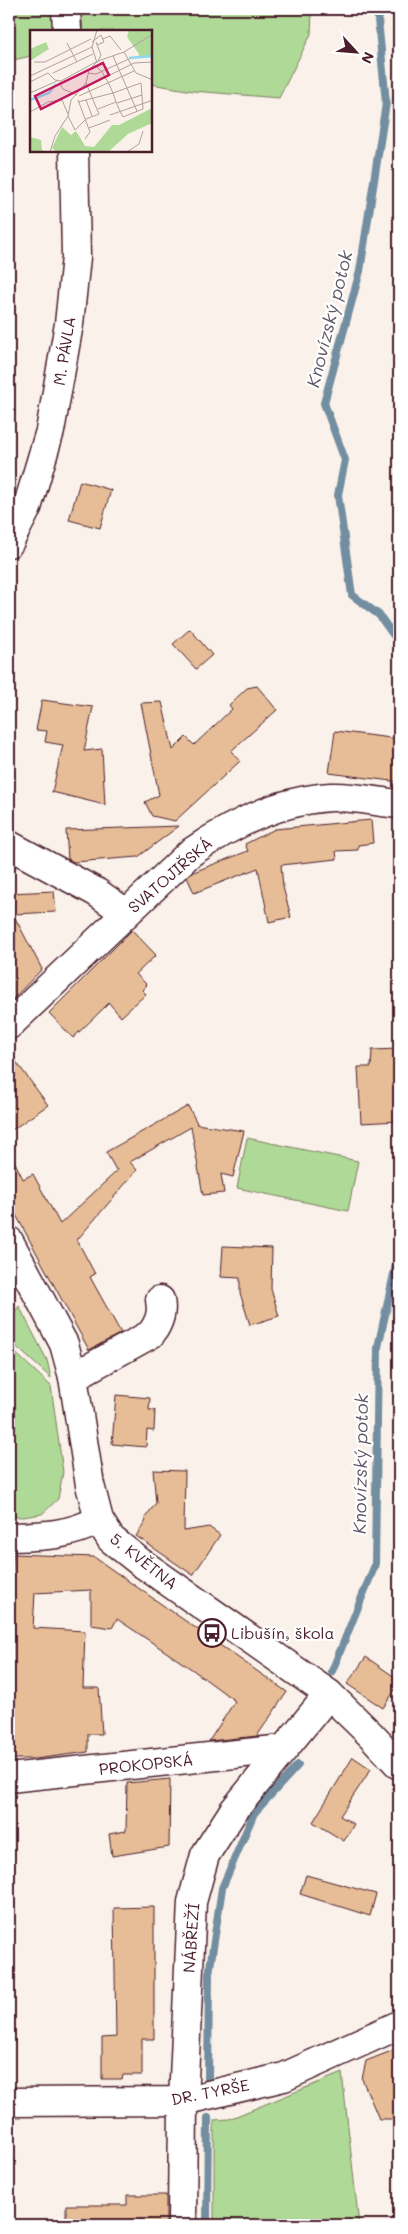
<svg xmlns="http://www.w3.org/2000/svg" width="408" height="2234" font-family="Mali,sans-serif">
	<rect width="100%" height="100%" fill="#faf2ea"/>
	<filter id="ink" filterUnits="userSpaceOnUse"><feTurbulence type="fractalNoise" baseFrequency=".02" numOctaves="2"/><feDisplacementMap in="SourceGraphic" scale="10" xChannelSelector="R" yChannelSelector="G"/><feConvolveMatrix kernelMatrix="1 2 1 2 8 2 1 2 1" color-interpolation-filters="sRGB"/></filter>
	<g filter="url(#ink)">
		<g fill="#afd996" stroke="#7c7c60">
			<polygon points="9,9 60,9 61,31 31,31 31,56 9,61"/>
			<polygon points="81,9 312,9 311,34 279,98 193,91 151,84 151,31 83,31"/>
			<polygon points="247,1138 358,1161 348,1211 237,1188"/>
			<polygon points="19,1306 47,1360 51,1378 9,1340 9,1321"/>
			<polygon points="9,1347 51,1386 63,1472 58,1499 42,1514 23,1517 9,1516"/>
			<polygon points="342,2073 359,2225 214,2225 214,2120 229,2119"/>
		</g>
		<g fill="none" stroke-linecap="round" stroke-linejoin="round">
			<g stroke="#738ea1" stroke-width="8">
				<polyline points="377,9 386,103 360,271 324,403 345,460 338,495 352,595 379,615 399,643"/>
				<polyline points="332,1671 375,1565 378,1347 399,1251"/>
				<polyline points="208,2081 209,1974 222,1888 254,1813 298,1765"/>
				<polyline points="207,2225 208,2118"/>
			</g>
		</g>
		<g fill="#e7bd97" stroke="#4a1f2b">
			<polygon points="80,481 111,490 100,528 69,520"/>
			<polygon points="190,629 212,655 196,669 173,644"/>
			<polygon points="257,686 277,710 231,751 240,761 175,821 152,816 145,802 159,795 141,703 162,702 173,750 186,737 194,745 232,709 229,705 247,688"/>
			<polygon points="42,700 93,707 84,751 102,749 105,805 52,792 63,745 45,742 47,731 36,730"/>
			<polygon points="335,731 399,739 399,782 329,773"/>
			<polygon points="371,820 373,843 358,845 358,850 336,851 337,859 281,865 283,887 291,917 269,922 258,868 194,893 187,877 191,873 248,851 245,844 275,829"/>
			<polygon points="179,826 138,857 74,862 68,859 66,830"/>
			<polygon points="54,891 56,912 13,914 42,969 9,1003 9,893"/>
			<polygon points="132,930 156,955 136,974 147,985 142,990 146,994 121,1017 109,1003 73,1038 49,1013"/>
			<polygon points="399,1049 399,1121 361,1123 358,1067 371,1067 372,1050"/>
			<polygon points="9,1052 48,1105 9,1132"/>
			<polygon points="188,1106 197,1123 196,1124 244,1131 233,1177 221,1174 224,1193 203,1195 191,1127 130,1162 137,1170 77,1240 95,1274 90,1277 121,1333 89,1350 9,1202 9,1150 23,1179 33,1174 60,1224 118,1170 116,1170 106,1152"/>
			<polygon points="223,1246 272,1248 271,1289 279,1316 250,1325 240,1293 240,1278 221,1277"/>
			<polygon points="116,1395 150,1398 149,1410 155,1410 154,1431 147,1430 146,1447 112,1444"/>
			<polygon points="153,1470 185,1471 184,1531 209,1527 220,1535 193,1575 136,1536 146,1521 144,1519 156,1503"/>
			<polygon points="13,1554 94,1557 287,1692 257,1736 209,1741 235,1701 193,1670 117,1619 112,1628 91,1625 91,1590 35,1593 33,1628 85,1631 83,1688 99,1688 102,1734 88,1734 88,1752 35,1759 9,1759 9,1636"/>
			<polygon points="366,1657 399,1680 399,1684 383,1708 347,1684"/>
			<polygon points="353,1757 371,1769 340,1816 354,1824 344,1841 313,1822"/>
			<polygon points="170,1779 169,1847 112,1856 109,1834 126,1831 127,1783"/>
			<polygon points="306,1875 376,1894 370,1916 300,1894"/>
			<polygon points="154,1907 154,2039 142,2039 142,2075 123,2075 122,2079 102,2079 102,2038 116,2037 114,1908"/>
			<polygon points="399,2048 399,2119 379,2119 362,2079 366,2061"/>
			<polygon points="127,2195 166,2195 166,2225 66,2225 66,2205 127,2205"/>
		</g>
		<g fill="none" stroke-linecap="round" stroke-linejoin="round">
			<defs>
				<g id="minor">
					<polyline points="66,9 67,31"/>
					<polyline points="9,543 27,508 50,431 69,324 76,257 74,151"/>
					<polyline points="9,845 96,892 126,913"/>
					<path d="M9,1025L190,853C232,824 279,800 331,797C353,796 377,802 399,804"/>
					<polyline points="9,1241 64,1344 73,1377 90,1485 99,1520 111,1539 140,1562 329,1694 371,1735 399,1765"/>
					<path d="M73,1377L151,1334C159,1323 163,1313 160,1300"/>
					<path d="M9,1537C43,1536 68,1536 99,1520"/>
					<polyline points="9,1778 283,1749"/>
					<polyline points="9,2102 183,2101 284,2077 399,2025"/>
					<polyline points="182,2225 183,2101 192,1902 205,1855 234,1810 329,1694"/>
				</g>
			</defs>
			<use href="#minor" stroke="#4a1f2b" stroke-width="31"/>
			<use href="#minor" stroke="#fff" stroke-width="28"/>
		</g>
	</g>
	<defs>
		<symbol id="bus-ring" viewBox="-11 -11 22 22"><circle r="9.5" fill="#fff" stroke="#4a1f2b" stroke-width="1.5"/><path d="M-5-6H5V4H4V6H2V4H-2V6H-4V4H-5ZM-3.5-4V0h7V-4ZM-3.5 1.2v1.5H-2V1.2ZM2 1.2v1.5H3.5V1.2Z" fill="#4a1f2b"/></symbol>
	</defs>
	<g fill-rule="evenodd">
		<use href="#bus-ring" x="196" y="1617" width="32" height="32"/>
	</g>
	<g text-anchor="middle" stroke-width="4.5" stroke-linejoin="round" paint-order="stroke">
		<g font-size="16" fill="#4a1f2b" stroke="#fff">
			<text transform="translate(64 351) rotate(-81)" y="6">M. PÁVLA</text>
			<text transform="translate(170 875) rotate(-41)" y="6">SVATOJIŘSKÁ</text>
			<text transform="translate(144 1561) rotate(38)" y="6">5. KVĚTNA</text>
			<text transform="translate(146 1764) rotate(-6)" y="6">PROKOPSKÁ</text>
			<text transform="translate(191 1938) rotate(-86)" y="6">NÁBŘEŽÍ</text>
			<text transform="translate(210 2092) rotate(-11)" y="6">DR. TYRŠE</text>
		</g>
		<g font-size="16" fill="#4a1f2b" stroke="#fff" text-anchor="start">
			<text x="231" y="1639">Libušín, škola</text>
		</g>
		<g font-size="18" font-style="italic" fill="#5f5666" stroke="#fff">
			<text transform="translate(330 319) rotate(-76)" y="6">Knovízský potok</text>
			<text transform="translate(361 1464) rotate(-89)" y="6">Knovízský potok</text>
		</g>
	</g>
	<g transform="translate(30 30)">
		<rect width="122" height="122" fill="#faf2ea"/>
		<path d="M99,0H122V26L108,28L109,24L97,7ZM16,12L19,19L0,31V19ZM122,78V93L98,104L78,122H26L22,118L32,97L41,105L46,101L55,116L64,117L82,95H89ZM0,107L11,110L12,120L17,122H0Z" fill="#afd996"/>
		<path fill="none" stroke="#8fd8f0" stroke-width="2.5" d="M99,28L123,26M0,70L19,63L26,54"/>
		<path fill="none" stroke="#b49e9e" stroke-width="1" d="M73,9L80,6L91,20M62,12L71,5L74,12L67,15M66,12L71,25L68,31M37,13L47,32M94,22L106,43L123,50M94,22L123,4M83,26L107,81M4,32H15L61,9M67,33L62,17L67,0M104,33L123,32M23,43L63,24M58,43L66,44L99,29M0,46L62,17M25,50L31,51L66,32M0,52L18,43L25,50M29,52L33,59L47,65M56,53L69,84L56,89L45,100L38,86L41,70L56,53L59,40L68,31L94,22M58,56L104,33M0,63L27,51M49,66L104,41M32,70L38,84M48,70L60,102L55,109M56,70L62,86M48,72L83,63L111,53L113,79L93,87L90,81L86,72L83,63L79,54L72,42L65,35M87,73L112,65M68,79L86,72M0,82L18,72L32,70M80,85L123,70M59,98L80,90M20,122L25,106L38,86M97,122L109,114L113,101"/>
		<path fill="#c2185b" fill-opacity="0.15" stroke="#c2185b" stroke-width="2.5" d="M73,33L79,45L11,79L5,66Z"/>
		<rect width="122" height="122" fill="none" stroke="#4a1f2b" stroke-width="2.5"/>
	</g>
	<rect width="408" height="2234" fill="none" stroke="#fff" stroke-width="30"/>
	<rect x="15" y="15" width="378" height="2204" fill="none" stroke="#4a1f2b" stroke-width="2" filter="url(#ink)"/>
	<g transform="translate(356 52) rotate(116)" stroke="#ffffff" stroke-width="4" paint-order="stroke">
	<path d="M0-4L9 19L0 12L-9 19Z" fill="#4a1f2b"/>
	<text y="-8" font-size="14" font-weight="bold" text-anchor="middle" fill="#4a1f2b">N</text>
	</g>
</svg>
